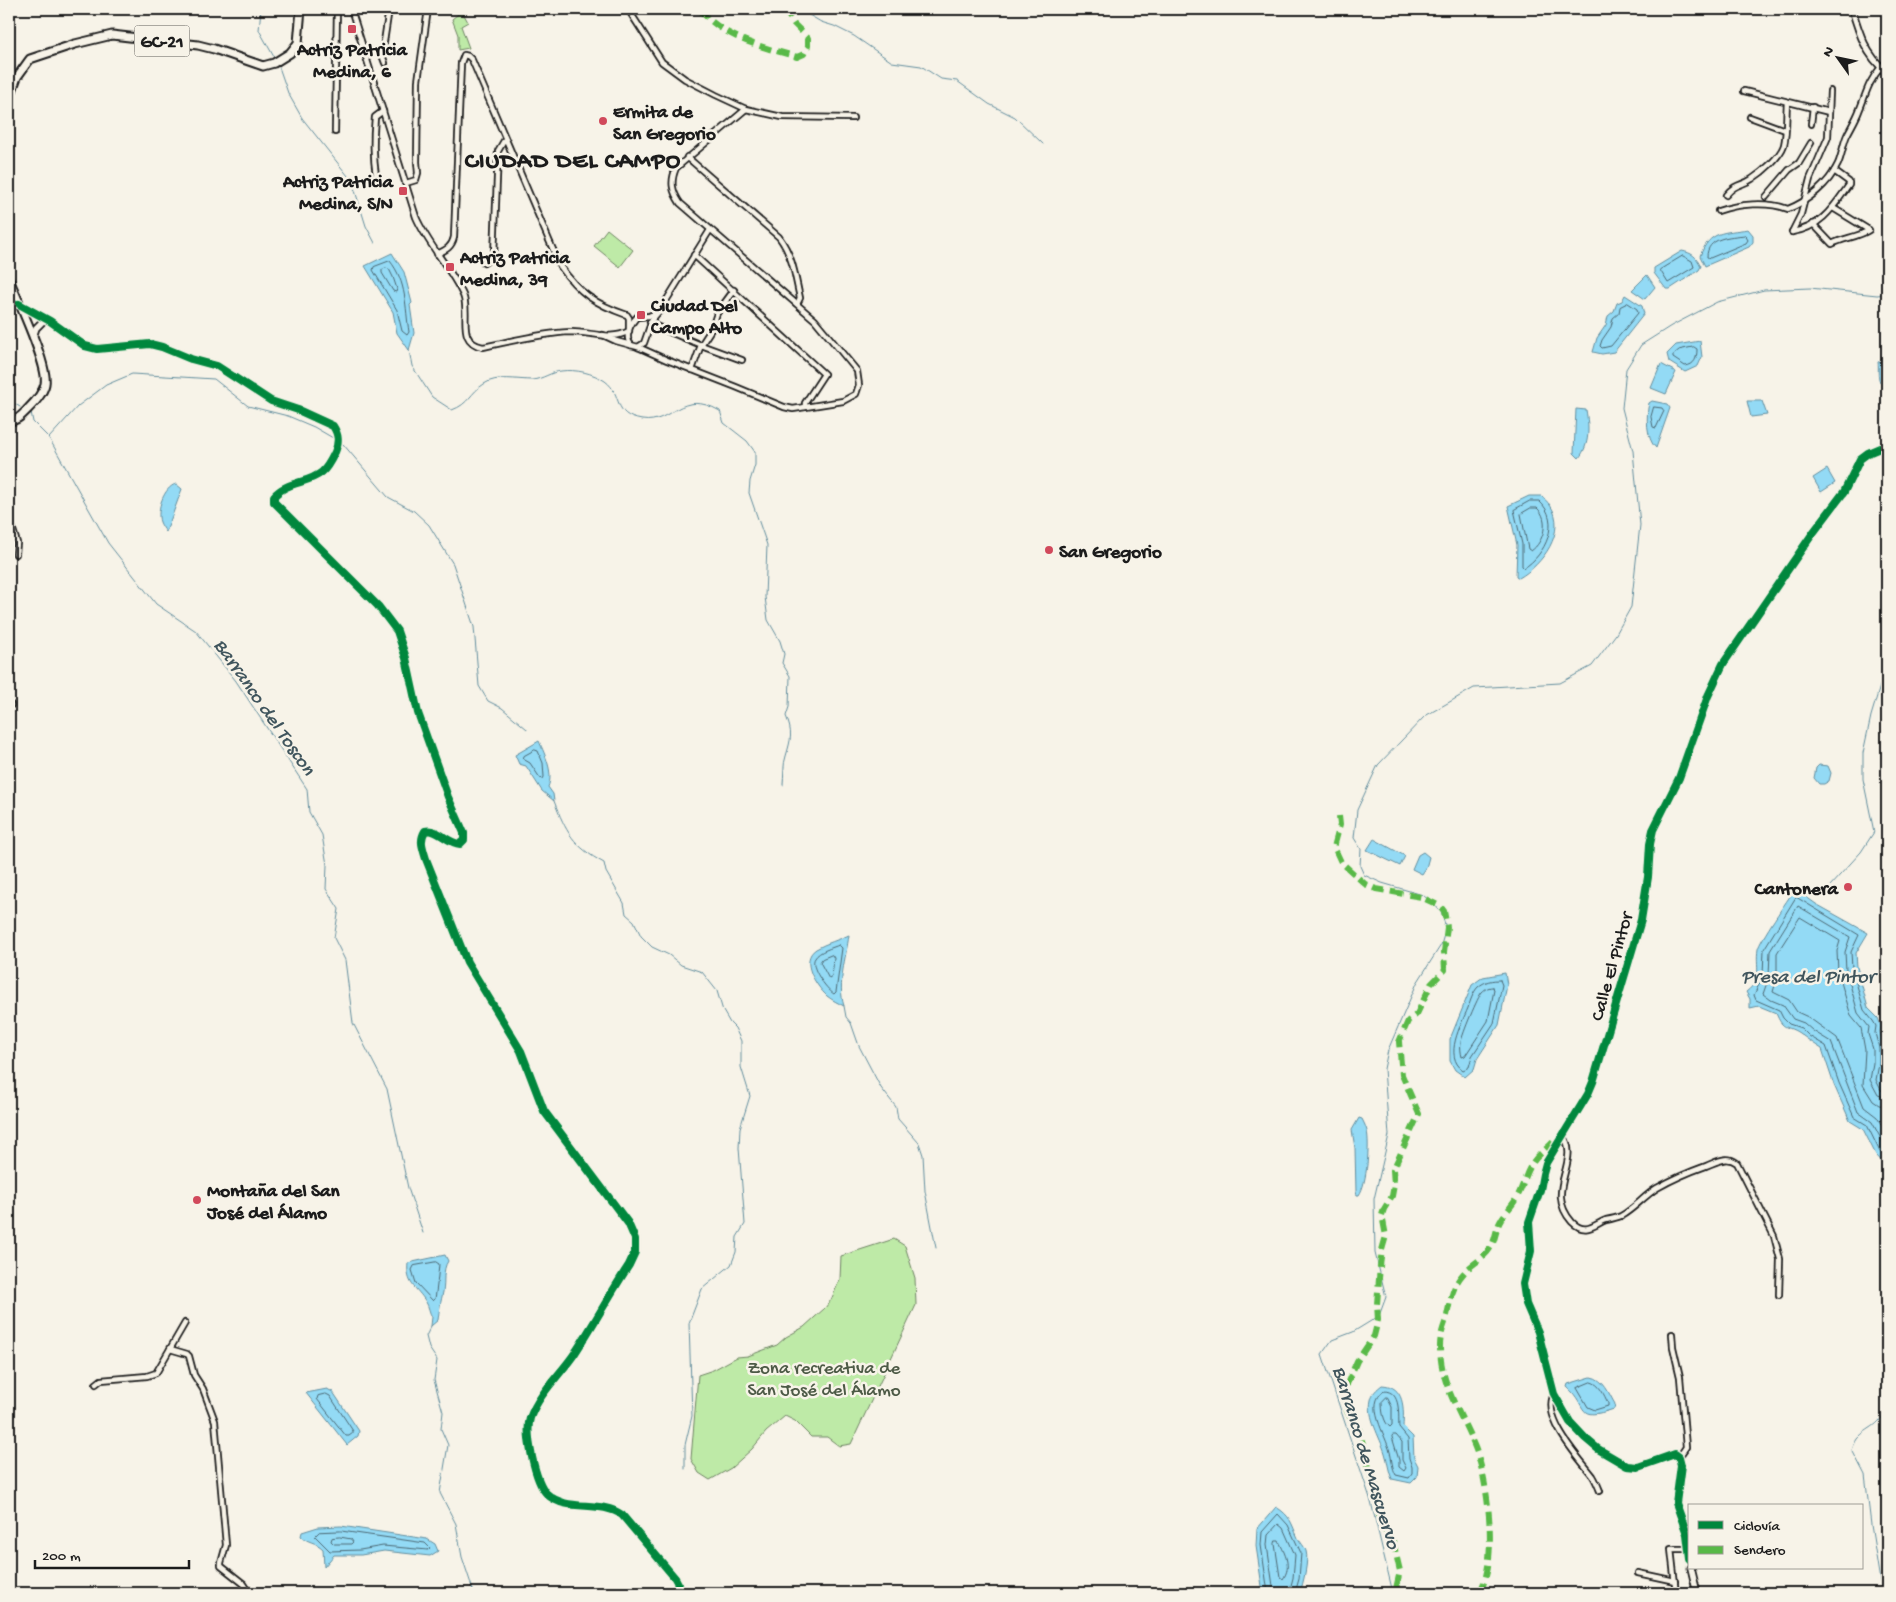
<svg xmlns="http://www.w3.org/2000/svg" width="1896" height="1602" font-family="'Gochi Hand',sans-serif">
	<rect width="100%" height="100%" fill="#f7f3e8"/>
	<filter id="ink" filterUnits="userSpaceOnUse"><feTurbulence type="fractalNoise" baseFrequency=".02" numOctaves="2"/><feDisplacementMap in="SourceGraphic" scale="10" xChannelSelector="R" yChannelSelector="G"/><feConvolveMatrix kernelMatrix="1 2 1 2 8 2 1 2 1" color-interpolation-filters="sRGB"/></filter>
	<g filter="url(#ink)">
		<g fill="#beeaa7" stroke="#6d8362">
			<polygon points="462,11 468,22 461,26 469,48 458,50 458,35 452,19"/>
			<polygon points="607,229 633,250 620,267 594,246"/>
			<polygon points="894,1239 905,1246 915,1278 916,1305 851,1444 839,1446 827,1437 811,1437 795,1421 785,1416 766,1432 752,1449 731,1468 710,1480 699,1473 691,1459 698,1375 713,1370 737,1357 748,1356 777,1345 786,1337 804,1327 825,1308 831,1300 840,1279 841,1256"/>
		</g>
		<g fill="#93daf5" stroke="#638e9e">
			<path d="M1748,229L1753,235V242L1749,247L1705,266L1700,256C1710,230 1724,233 1748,229Z"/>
			<path d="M1682,251C1692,253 1696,256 1701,266L1699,270L1670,289H1666L1654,273V268Z"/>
			<polygon points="392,253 404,272 412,303 410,305 414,333 409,350 397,333 393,312 365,266"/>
			<polygon points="1647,275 1655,287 1645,299 1632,290"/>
			<polygon points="1625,295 1642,306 1644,314 1614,352 1602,354 1593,352 1597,338 1606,325 1608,316 1614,311 1617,303 1622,301"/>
			<polygon points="1700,341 1702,357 1698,366 1685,372 1669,362 1667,354 1676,345"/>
			<path d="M1887,358V378L1880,382C1877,375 1879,369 1878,362Z"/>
			<polygon points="1661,364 1676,372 1666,394 1651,388"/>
			<path d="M1652,401L1667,404L1670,408L1656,448C1646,439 1646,415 1649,403Z"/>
			<polygon points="1747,401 1762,401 1767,415 1751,417"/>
			<path d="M1576,409L1586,410C1589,427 1590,444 1579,458L1574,453Z"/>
			<polygon points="1827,469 1835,483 1821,492 1813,478"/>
			<path d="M176,484L182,489L166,532C164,529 161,525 160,522C156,510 164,487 176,484Z"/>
			<path d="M1529,496H1541C1544,499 1548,502 1550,505C1568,531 1542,565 1519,578L1516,576L1517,545L1508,506Z"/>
			<path d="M539,741C545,755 554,773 548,787L553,794L554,801L542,791L526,766L519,764L515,755Z"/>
			<polygon points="1819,765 1828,766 1831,773 1829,781 1824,784 1819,784 1814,778 1816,768"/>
			<polygon points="1374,839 1405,856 1400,866 1367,850"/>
			<polygon points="1423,852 1429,857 1426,868 1422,874 1412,869 1418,855"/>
			<path d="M1795,889L1816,904L1868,933L1856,953L1857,967L1868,1008L1878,1018L1881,1026L1880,1032L1884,1047L1885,1065L1881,1079L1887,1091V1167L1876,1155L1863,1129L1850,1121L1834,1085L1822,1049C1814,1044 1807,1039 1799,1033C1787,1025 1783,1031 1776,1013L1759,1006L1750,1008V999L1746,992C1764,978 1755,968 1758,949C1760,940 1788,899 1795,889Z"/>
			<path d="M849,935C846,958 837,984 844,1006C838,1003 832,1000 827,996C816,986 799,960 816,949C826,943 839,940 849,935Z"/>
			<polygon points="1505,973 1507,985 1499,1025 1477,1059 1474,1069 1465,1077 1455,1070 1450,1061 1450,1039 1472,985 1483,977"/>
			<path d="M1359,1118L1362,1119C1364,1123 1366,1127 1367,1131C1370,1144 1367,1184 1359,1195H1357L1356,1192L1355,1148L1352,1130Z"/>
			<path d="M445,1255L448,1261C442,1270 445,1282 443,1292C441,1301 439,1310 438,1320L431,1326L432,1317C429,1312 429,1307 426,1302C416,1286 406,1285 408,1263Z"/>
			<path d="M1591,1377C1604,1379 1609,1394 1615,1404L1614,1409C1574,1422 1590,1407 1567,1387L1568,1384Z"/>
			<path d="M1382,1385C1405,1386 1404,1409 1403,1427L1413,1437L1414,1458L1418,1466L1417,1477L1411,1483L1392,1479C1388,1470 1388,1462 1385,1453C1380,1437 1367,1417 1371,1400C1372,1393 1377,1389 1382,1385Z"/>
			<polygon points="327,1389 333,1392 359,1431 358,1436 347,1445 306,1393"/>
			<path d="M1276,1507C1291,1516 1291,1523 1298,1538C1300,1542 1305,1547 1306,1551C1309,1561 1303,1583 1300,1593H1263L1256,1546L1257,1529Z"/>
			<path d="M341,1526L427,1539L435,1544L438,1551L430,1556L384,1551L361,1555H334L324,1567L323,1549C315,1541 308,1543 301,1536L302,1532L318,1527Z"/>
		</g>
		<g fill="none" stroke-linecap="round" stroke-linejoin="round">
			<g stroke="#4c6873" stroke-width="1">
				<path d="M1745,235L1748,240L1746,243L1710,258L1707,257C1707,237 1729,237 1745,235Z"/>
				<polygon points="1683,256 1692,261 1694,267 1668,283 1660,270"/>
				<path d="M390,261C407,282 405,307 409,332L407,335L402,331L397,310L373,270L374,267Z"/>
				<polygon points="386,268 389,269 393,277 397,289 396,292 393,291 382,273 382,270"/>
				<polygon points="1628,303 1637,309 1638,313 1611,346 1602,348 1600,346 1602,340 1611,327 1613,318 1619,313 1620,307"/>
				<path d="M1694,347L1697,349C1697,358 1695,365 1685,366L1673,358V355L1679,350Z"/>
				<polygon points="1654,407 1662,408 1664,411 1656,428 1653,427 1651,417"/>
				<path d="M1530,501H1539C1562,521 1545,555 1524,568L1522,566V544L1514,510Z"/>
				<path d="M1531,508H1537C1550,519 1544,542 1531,551L1528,549L1521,514Z"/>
				<polygon points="535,750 538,751 543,763 544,777 543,779 540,778 530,763 523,759 524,756"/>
				<path d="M839,945L842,948L836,992L834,994C826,989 809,966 815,958C819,951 832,948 839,945Z"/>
				<polygon points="832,955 834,958 832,977 829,979 820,962 822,959"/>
				<path d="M1500,980L1502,985L1494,1023L1472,1056L1469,1067L1463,1070C1443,1056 1461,1025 1468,1008C1470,1002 1473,992 1478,987C1485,981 1492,980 1500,980Z"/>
				<path d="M1493,987L1494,990L1488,1021L1465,1056L1462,1057C1461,1053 1460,1047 1461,1042C1462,1035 1478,996 1482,992C1486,988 1489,987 1493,987Z"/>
				<polyline points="1887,1092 1881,1090 1876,1080 1879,1064 1879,1048 1875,1033 1876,1026 1873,1021 1864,1010 1852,968 1851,952 1859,935 1796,897 1764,949 1763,976 1754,995 1756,1000 1779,1010 1783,1018 1789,1024 1801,1028 1809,1036 1826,1046 1839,1083 1854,1117 1867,1125 1880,1152 1887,1160"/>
				<polyline points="1887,1098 1878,1095 1870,1080 1873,1063 1873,1049 1868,1034 1869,1027 1858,1013 1846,970 1845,952 1850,937 1798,906 1770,951 1769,977 1763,994 1771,1000 1783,1005 1793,1019 1804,1023 1813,1031 1831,1042 1858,1112 1872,1122 1887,1150"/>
				<polyline points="1887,1106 1879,1105 1873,1101 1863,1085 1865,1050 1861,1028 1851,1016 1838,972 1837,951 1840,941 1800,917 1777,953 1777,978 1773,992 1789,1000 1797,1012 1808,1017 1837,1038 1864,1107 1877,1117 1887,1135"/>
				<path d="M436,1262L439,1264C438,1276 437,1287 435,1299L433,1301L416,1283L412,1270L414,1266Z"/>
				<path d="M1591,1382C1600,1384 1604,1395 1608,1403V1406L1595,1410L1588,1407L1577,1388Z"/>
				<path d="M1384,1391C1402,1391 1398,1416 1399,1428L1408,1439L1409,1458L1412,1467V1474L1409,1478L1396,1475C1392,1468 1392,1460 1390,1452C1386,1435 1364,1404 1384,1391Z"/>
				<polygon points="326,1394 330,1396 353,1431 353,1433 349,1436 346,1436 317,1399 318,1396"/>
				<path d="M1387,1397L1392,1407V1425L1390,1427C1383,1422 1382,1410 1382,1402Z"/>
				<polygon points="1393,1435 1396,1435 1402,1442 1402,1460 1406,1468 1404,1471 1399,1467 1399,1460 1392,1437"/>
				<polygon points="341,1531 425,1543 430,1548 428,1550 383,1546 360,1550 330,1551 315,1536 319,1532"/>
				<polygon points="340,1537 351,1539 353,1542 351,1544 334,1544 331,1541 332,1538"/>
				<path d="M1276,1541H1279C1285,1554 1292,1566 1283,1579L1280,1577L1275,1544Z"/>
				<polyline points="1268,1593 1261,1545 1262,1532 1278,1514 1288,1525 1301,1553 1299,1579 1295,1593"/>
				<polyline points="1274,1593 1267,1545 1268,1535 1278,1524 1283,1528 1295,1555 1293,1578 1289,1593"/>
			</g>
			<g stroke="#638e9e" stroke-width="1">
				<polyline points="261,9 259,30 274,57"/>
				<polyline points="799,9 821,22 834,26 854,36 892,62 921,66 941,79 957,81 989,104 1015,117 1043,144"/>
				<polyline points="279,67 288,93 302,118 352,181 366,226 375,243"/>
				<path d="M409,350L412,366L432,397L452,410C469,404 470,393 484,384C497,375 517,380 532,380C543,379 551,372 561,371C576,369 593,373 605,381C624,395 611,415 642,420C672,425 680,388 720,411L724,423L747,441L755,452V465L750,481L749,493L767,545L765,597L768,620L780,641L784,654L782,663L790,676L789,707L786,716C793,733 791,739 786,756C783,764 784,775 783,785"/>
				<polyline points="9,400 20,407"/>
				<polyline points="31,412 33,422 49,438 108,543 156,604 196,631 236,681 307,789 309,812 322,835 327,865 326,889 339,909 334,938 345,960 353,1023 387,1089 408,1188 423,1233"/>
				<polyline points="49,438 78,406 106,385 132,374 214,379 248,406 288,416 314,427 333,438"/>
				<polyline points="343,444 388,497 414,511 429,525 453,564 474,627 479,686 488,701 502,708 527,729"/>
				<path d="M554,801C566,832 573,846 604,863L606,872L624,903L626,914L634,921L641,936L652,947L669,955L681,965L702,972L717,991L723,1011L730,1023L735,1028L741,1041V1067L750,1096L740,1128L739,1148L745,1224L737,1237L736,1252L731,1265L702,1289L689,1323L692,1416L685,1445V1469"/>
				<polyline points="1830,886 1861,852 1874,832 1863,779 1863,753 1871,716 1887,663"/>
				<polyline points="844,1006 846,1017 851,1023 859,1046 881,1088 896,1107 898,1119 919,1143 923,1155 925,1191 936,1248"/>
				<polyline points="431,1326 426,1336 429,1348 437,1360 434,1380 443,1412 441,1429 448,1445 440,1493 456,1524 462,1557 474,1593"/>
				<polyline points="1393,1593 1370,1498 1322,1354 1332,1340 1353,1332 1379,1316 1386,1297 1375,1253 1374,1199 1389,1135 1384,1069 1388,1050 1417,983 1441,945 1446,928 1441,911 1423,895 1382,883 1364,875 1360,866 1361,849 1354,838 1357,810 1378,765 1425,716 1474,688 1560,683 1592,666 1616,634 1631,607 1640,525 1633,451 1622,408 1626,369 1641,345 1671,326 1717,302 1764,290 1810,288 1877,295 1887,294"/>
				<path d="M1882,1593L1871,1525L1865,1475L1852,1450C1853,1447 1855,1442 1857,1439C1868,1426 1882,1427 1887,1405"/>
			</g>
			<defs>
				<g id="minor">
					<path d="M351,9L416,217C428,245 450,267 463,295C471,313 455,342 483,347C512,341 542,333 571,332C590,332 612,341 629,331"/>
					<polyline points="628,9 662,62 685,79 716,95 746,109 782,117 853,118"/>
					<polyline points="385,63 382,55 389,9"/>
					<polyline points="1744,91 1829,112"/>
					<polyline points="1750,117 1785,130"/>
					<polyline points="1811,124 1813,107"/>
					<polyline points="335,132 337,9"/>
					<path d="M687,157L779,237C793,256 795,276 800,298L797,304"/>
					<path d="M376,176C373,156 373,137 375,117L383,111"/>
					<polyline points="406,183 416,180 418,173 417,162 418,81 428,9"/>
					<path d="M1726,195C1736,183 1742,186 1752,179C1763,172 1780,157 1784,145C1787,133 1786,114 1787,102"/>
					<polyline points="1766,197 1789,170 1799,163 1811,143"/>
					<path d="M1718,211C1738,204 1767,201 1788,209C1807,202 1829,184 1838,164C1842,155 1843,144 1847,135C1851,127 1856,119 1859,111C1867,92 1867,84 1881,67"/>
					<path d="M1813,224L1832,244C1843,238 1859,237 1869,230L1833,208"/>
					<polyline points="1792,232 1801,214 1810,179 1828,137 1830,91"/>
					<path d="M1792,232C1821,228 1834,206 1849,185V182L1834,171"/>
					<path d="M437,254C446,250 452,247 454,237L461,63L464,55L468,56L472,60L560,266C579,293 595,304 627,315L629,318V329"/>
					<polyline points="694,255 824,374 805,403 805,407"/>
					<polyline points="484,263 494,256 498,151 505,139"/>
					<polyline points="650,322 661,309 710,230"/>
					<polyline points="651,324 701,345 742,360"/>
					<path d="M603,335L616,341L638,347L667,360L736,387L784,407L793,409L843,401L856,394L859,385L857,371L815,320L680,203C672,191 670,182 676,168L746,109"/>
					<path d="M631,345C624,337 630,324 637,317L649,316L656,313"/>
					<polyline points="638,347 644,343 651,323"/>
					<polyline points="692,370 701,345 712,328 717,313 734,290"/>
					<polyline points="9,517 17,543 16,554"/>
					<polyline points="9,705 11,705"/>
					<path d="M1563,1135C1582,1162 1543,1190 1572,1222C1586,1236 1595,1224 1606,1220C1611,1219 1616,1218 1621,1216C1634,1209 1644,1196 1657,1188C1673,1179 1689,1172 1706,1166C1717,1162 1726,1155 1737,1163L1774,1236L1780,1259L1779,1295"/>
					<polyline points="1672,1334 1673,1347 1680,1377 1686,1447 1679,1457"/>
					<polyline points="170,1349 187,1354 189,1356 194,1375 203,1389 215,1421 226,1545 221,1563 221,1566 244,1584 250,1593"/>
					<polyline points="96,1384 101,1380 147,1376 156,1373 185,1323"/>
					<path d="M1554,1394C1541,1418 1580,1459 1593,1476C1596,1481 1598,1486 1600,1491"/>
					<polyline points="1638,1573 1675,1581"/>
					<polyline points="1676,1593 1671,1549 1688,1549"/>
				</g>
				<g id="tertiary">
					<path d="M1852,9C1859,33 1866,56 1887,72"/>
					<path d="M19,304L50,321L85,346L97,349L150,344L162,347L191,359L217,366L271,401L298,410L333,426C339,435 339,442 335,452C332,458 328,467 322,472C308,484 287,481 274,496V502L378,606L397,631L406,658L418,713L448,797L464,833V840L460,844C446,843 439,828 425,831C419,841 423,848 426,859L467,962L521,1051L544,1111L628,1223L635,1239V1252L629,1265C610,1294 594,1324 575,1353C561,1374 539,1393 530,1418C525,1434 535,1482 547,1494C567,1513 600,1499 622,1515L675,1578L683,1593"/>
					<polyline points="33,337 36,328 45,319"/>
					<polyline points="1690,1559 1687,1534 1676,1503 1681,1465 1679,1457 1675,1454 1638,1467 1627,1466 1598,1449 1585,1438 1570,1422 1554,1394 1538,1332 1526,1304 1523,1284 1531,1251 1529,1222 1540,1190 1543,1174 1546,1163 1588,1094 1593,1082 1641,920 1648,877 1650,844 1653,830 1679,778 1708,696 1723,664 1813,533 1844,492 1860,459 1868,453 1887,445"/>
					<polyline points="1691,1568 1697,1593"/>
				</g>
				<g id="primary">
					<polyline points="9,99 17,77 30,59 75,44 112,35 198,45 214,49 263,66 274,63 290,53 298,43 301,9"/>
					<path d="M9,279C17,299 49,366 45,384C43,394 34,403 28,409C22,415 17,421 9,421"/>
				</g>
			</defs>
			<use href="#minor" stroke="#1c1c1c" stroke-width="8"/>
			<use href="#tertiary" stroke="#1c1c1c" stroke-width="9"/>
			<use href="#primary" stroke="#1c1c1c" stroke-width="11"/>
			<use href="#minor" stroke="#f7f3e8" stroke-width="4.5"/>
			<use href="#tertiary" stroke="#f7f3e8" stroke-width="5.5"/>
			<use href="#primary" stroke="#f7f3e8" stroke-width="7"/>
			<g stroke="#58b947" stroke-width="6" stroke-dasharray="12 6" stroke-linecap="butt">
				<path d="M699,9C725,39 760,46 797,57L804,54L808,46V38L794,24L784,9"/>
				<polyline points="1339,816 1340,825 1334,847 1341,862 1365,884 1376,889 1421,897 1440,906 1444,911 1447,927 1444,952 1445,970 1431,984 1417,1014 1408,1021 1399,1042 1402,1075 1419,1114 1393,1170 1394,1185 1392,1196 1384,1209 1382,1215 1386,1236 1382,1250 1380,1266 1377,1304 1378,1320 1374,1336 1357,1361 1347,1384 1345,1406 1353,1423 1355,1425 1358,1425 1369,1468 1378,1491 1378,1512 1385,1531 1392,1537 1400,1571 1395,1593"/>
				<path d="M1479,1593C1499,1563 1488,1477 1474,1445C1460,1411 1440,1384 1440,1346C1440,1337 1443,1328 1446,1320C1450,1303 1451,1288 1463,1274C1472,1263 1485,1259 1492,1245C1496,1237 1496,1228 1501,1220C1505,1213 1512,1206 1516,1199C1523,1188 1525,1174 1532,1164C1537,1155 1546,1150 1553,1142"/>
			</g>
			<defs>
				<g id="cycleway">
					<path d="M19,304L50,321L85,346L97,349L150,344L162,347L191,359L217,366L271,401L298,410L333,426C339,435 339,442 335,452C332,458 328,467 322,472C308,484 287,481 274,496V502L378,606L397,631L406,658L418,713L448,797L464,833V840L460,844C446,843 439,828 425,831C419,841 423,848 426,859L467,962L521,1051L544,1111L628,1223L635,1239V1252L629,1265C610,1294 594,1324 575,1353C561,1374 539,1393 530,1418C525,1434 535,1482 547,1494C567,1513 600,1499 622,1515L675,1578L683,1593"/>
					<polyline points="1690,1559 1687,1534 1676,1503 1681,1465 1679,1457 1675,1454 1638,1467 1627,1466 1598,1449 1585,1438 1570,1422 1554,1394 1538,1332 1526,1304 1523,1284 1531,1251 1529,1222 1540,1190 1543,1174 1546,1163 1588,1094 1593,1082 1641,920 1648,877 1650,844 1653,830 1679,778 1708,696 1723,664 1813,533 1844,492 1860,459 1868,453 1887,445"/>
				</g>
			</defs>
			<use href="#cycleway" stroke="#f7f3e8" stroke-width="11"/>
			<use href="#cycleway" stroke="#00873e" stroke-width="8"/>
		</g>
	</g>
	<g fill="#d1495b" stroke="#f7f3e8" stroke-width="2">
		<rect x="347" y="24" width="10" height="10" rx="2.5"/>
		<circle cx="603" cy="121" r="5"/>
		<rect x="398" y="186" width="10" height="10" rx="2.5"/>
		<rect x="445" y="262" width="10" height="10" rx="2.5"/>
		<rect x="636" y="310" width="10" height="10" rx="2.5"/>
		<circle cx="1049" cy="550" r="5"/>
		<circle cx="1848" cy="887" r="5"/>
		<circle cx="197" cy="1200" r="5"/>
	</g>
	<g text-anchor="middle" stroke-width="5" stroke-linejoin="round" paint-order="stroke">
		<rect fill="#f7f3e8" stroke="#5e5c59" stroke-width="1" x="134.5" y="25.5" width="55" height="31" rx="4"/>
		<g font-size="18" font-weight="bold" fill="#1c1c1c">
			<text x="162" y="47">GC-21</text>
		</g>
		<g font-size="19" font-weight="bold" fill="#1c1c1c" stroke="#f7f3e8" text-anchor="start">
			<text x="352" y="55" text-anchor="middle">Actriz Patricia<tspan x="352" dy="22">Medina, 6</tspan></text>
			<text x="613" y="117">Ermita de<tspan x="613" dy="22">San Gregorio</tspan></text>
			<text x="393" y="187" text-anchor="end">Actriz Patricia<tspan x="393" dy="22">Medina, S/N</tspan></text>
			<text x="460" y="263">Actriz Patricia<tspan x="460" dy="22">Medina, 39</tspan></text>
			<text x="651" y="311">Ciudad Del<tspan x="651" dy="22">Campo Alto</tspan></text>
			<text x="1059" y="557">San Gregorio</text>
			<text x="1838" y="894" text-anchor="end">Cantonera</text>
			<text x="207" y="1196">Montaña del San<tspan x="207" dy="22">José del Álamo</tspan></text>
		</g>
		<g font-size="19" fill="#1c1c1c" stroke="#f7f3e8">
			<text transform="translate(1610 966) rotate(-74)" y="7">Calle El Pintor</text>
		</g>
		<g font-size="19" fill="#4d5a46" stroke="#f7f3e8">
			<text x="824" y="1373">Zona recreativa de<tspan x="824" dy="22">San José del Álamo</tspan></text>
		</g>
		<g font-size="20" font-style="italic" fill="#40555d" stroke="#f7f3e8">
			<text transform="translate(266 706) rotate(55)" y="7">Barranco del Toscon</text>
			<text x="1808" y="982">Presa del Pintor</text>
			<text transform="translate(1368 1457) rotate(73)" y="7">Barranco de Mascuervo</text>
		</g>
		<g font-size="24" font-weight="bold" letter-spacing="1" fill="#1c1c1c" stroke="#f7f3e8">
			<text x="573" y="167">CIUDAD DEL CAMPO</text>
		</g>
	</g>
	<rect width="1896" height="1602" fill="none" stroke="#f7f3e8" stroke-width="30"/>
	<rect x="15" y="15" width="1866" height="1572" fill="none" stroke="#1c1c1c" stroke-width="2" filter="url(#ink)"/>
	<rect x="1688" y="1504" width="175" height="65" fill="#f7f3e8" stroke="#9f9d96"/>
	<rect x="1698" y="1521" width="25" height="8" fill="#00873e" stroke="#9f9d96"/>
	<text x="1734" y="1530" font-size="15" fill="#1c1c1c">Ciclovía</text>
	<rect x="1698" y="1546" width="25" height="8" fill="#58b947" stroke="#9f9d96"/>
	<text x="1734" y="1554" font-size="15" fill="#1c1c1c">Sendero</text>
	<g transform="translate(1838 58) rotate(303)" stroke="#f7f3e8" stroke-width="4" paint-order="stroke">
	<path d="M0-4L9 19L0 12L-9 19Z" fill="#1c1c1c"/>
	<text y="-8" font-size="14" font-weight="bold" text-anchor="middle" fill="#1c1c1c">N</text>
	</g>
	<path d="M35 1560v8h154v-8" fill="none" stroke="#1c1c1c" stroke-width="2.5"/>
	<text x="42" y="1560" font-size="15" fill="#1c1c1c" stroke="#f7f3e8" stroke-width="4" paint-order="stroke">200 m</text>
</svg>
